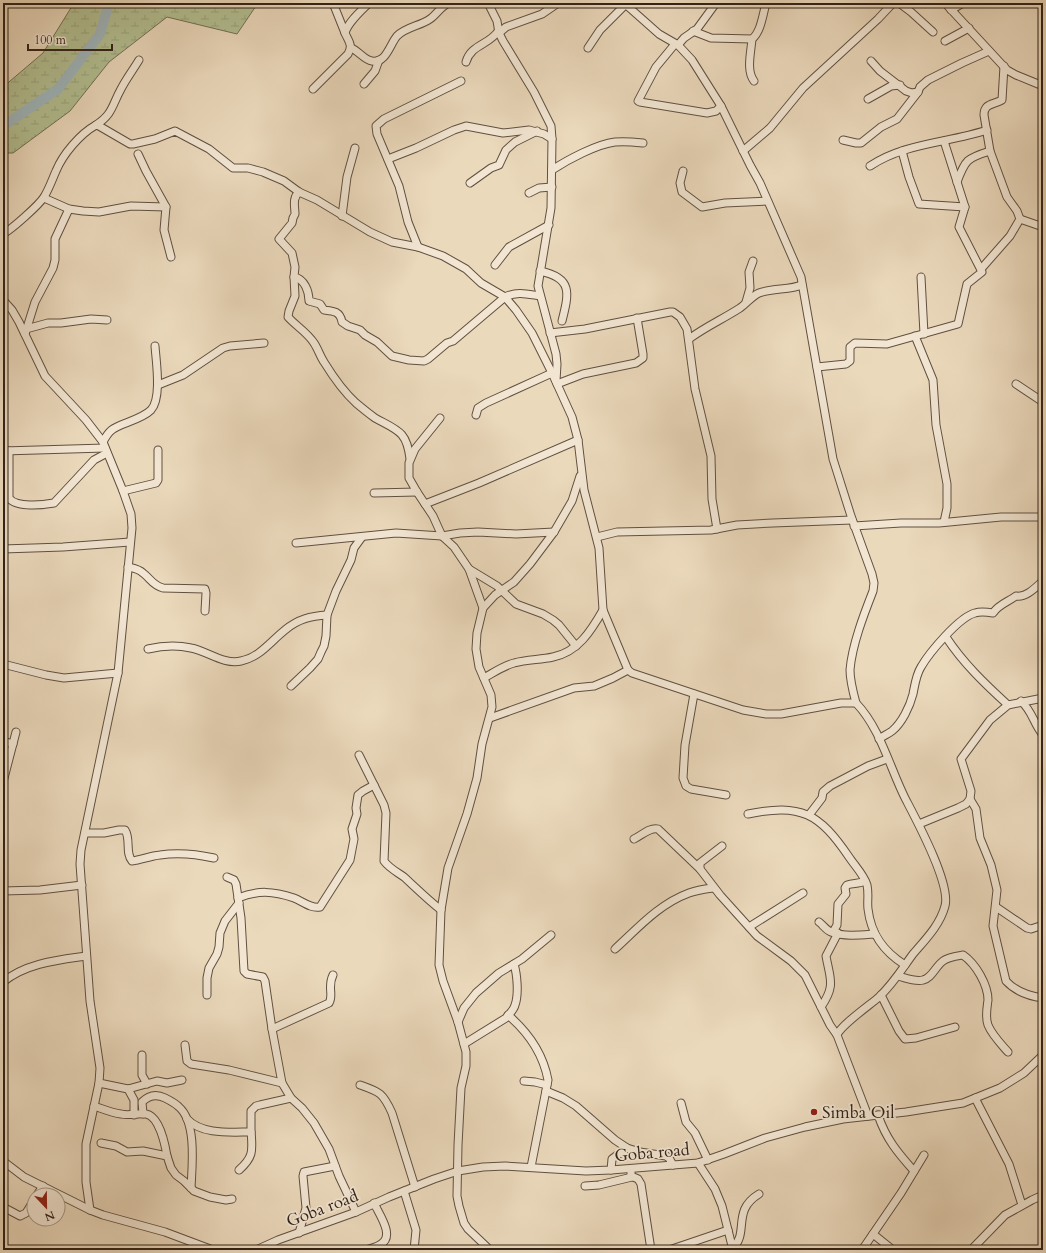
<svg xmlns="http://www.w3.org/2000/svg" width="1046" height="1253" font-family="Cardo,serif">
	<defs>
		<pattern id="wetland-marsh" width="20" height="14" patternUnits="userSpaceOnUse"><rect width="20" height="14" fill="#b3c093"/><path d="M1 5h8M5 5V1M11 12h8M15 12V8" fill="none" stroke="#9aa57e"/></pattern>
	</defs>
	<rect width="100%" height="100%" fill="#ebd9bc"/>
	<filter id="stains"><feTurbulence type="fractalNoise" baseFrequency=".005" numOctaves="4"/><feColorMatrix values="0 0 0 0 .2 0 0 0 0 .09 0 0 0 0 .02 0 0 0 .5 -.17"/></filter>
	<radialGradient id="worn" r=".72"><stop offset=".6" stop-color="#630" stop-opacity="0"/><stop offset="1" stop-color="#630" stop-opacity=".3"/></radialGradient>
	<polygon fill="url(#wetland-marsh)" stroke="#727156" points="74,3 258,3 237,34 167,17 109,62 70,111 13,153 3,153 3,87 43,53"/>
	<g fill="none" stroke-linecap="round" stroke-linejoin="round">
		<polyline stroke="#9fb7bd" stroke-width="10" points="3,126 58,89 100,34 109,3"/>
		<defs>
			<g id="minor">
				<polyline points="333,3 345,33"/>
				<polyline points="488,3 497,21 499,33 503,41 534,92 551,126 552,139 551,208 538,286 556,354 557,364 556,381"/>
				<path d="M624,3L659,34L678,45L692,60L721,106L750,165L760,183L801,277L833,459L851,516L872,574L874,583L873,591C864,614 852,645 850,670C850,681 853,692 856,703"/>
				<polyline points="899,3 911,12 933,32"/>
				<polyline points="945,3 1007,70 1016,75 1043,86"/>
				<polyline points="951,10 963,3"/>
				<path d="M693,31L711,38L752,39C761,32 763,14 766,3"/>
				<polyline points="499,33 506,27 542,14 558,3"/>
				<path d="M752,39C751,52 746,71 754,81"/>
				<polyline points="945,41 969,28"/>
				<polyline points="675,44 656,67 638,101 640,102 707,113 716,111 721,106"/>
				<polyline points="678,45 684,38 697,29 716,3"/>
				<path d="M351,48C359,51 364,60 372,61C386,64 390,44 397,36C406,27 420,26 430,19C437,14 441,6 449,3"/>
				<polyline points="588,48 600,30 626,4"/>
				<polyline points="871,61 880,71 906,91 912,93 918,92"/>
				<path d="M466,62C471,44 490,45 499,30"/>
				<polyline points="364,84 375,71 379,60"/>
				<path d="M313,89L348,54C353,45 349,42 345,33C348,22 361,11 369,3"/>
				<polyline points="868,99 891,86 900,85"/>
				<path d="M96,125C113,114 112,105 121,89C126,79 133,70 139,60"/>
				<polyline points="843,140 856,143 861,143 881,127 897,119 918,92 920,87 928,80 962,63 989,51"/>
				<polyline points="743,151 770,128 803,88 878,19 893,3"/>
				<polyline points="902,151 909,177 919,204 965,207"/>
				<polyline points="138,154 146,171 166,207 164,230 171,257"/>
				<polyline points="388,159 416,148 454,130 466,126 503,133 529,130 544,134 552,139"/>
				<path d="M870,166C904,143 948,143 987,130"/>
				<path d="M552,170C567,160 597,144 615,142C624,141 634,142 643,143"/>
				<polyline points="683,171 680,183 682,192 702,207 725,203 767,201"/>
				<path d="M957,182C965,160 967,158 990,151"/>
				<polyline points="470,183 491,168 499,165 506,150 515,142 537,131"/>
				<path d="M299,192C292,198 295,207 295,214L293,218L292,223L279,239L292,253L295,267L294,277C305,279 309,292 309,301L320,304L324,310C333,311 340,311 342,322L348,326L360,330L365,335L377,342L392,356L409,360L424,361L428,359L447,343L453,341L505,297C517,291 527,294 540,296"/>
				<polyline points="529,193 539,188 552,187"/>
				<polyline points="44,198 69,209 83,211 99,212 131,206 166,207"/>
				<polyline points="342,216 347,177 355,148"/>
				<polyline points="1020,219 1043,227"/>
				<path d="M3,234C12,229 39,205 44,197C49,189 52,180 56,171C63,154 80,134 96,125L99,126L130,144H133L155,139L175,131L209,149L233,168H248L263,172L284,181L299,192L317,200L370,232L392,242L418,247L443,256L466,269L481,283L505,297L516,310L532,333L552,373L572,417L578,440L584,490L599,548L603,610L628,670L632,673L743,710L766,714H781L841,703H856C881,729 890,769 906,800C917,821 951,884 945,906C940,925 925,940 913,954C902,969 893,984 879,997C870,1005 841,1025 837,1035L868,1116"/>
				<polyline points="418,247 408,222 399,186 377,134 376,126 384,119 461,81"/>
				<polyline points="495,265 509,247 549,225"/>
				<path d="M981,269L1010,236L1020,219L1017,211L1007,197L990,151L984,115C984,103 993,105 1002,100L1004,66"/>
				<path d="M540,271C573,278 569,293 562,321"/>
				<path d="M294,277L295,296L289,311L288,317C296,326 307,332 314,343C318,349 320,356 324,362C332,375 345,393 356,403C362,408 368,413 375,418C397,430 407,431 410,459"/>
				<polyline points="921,277 924,334"/>
				<polyline points="3,300 12,310 19,322 45,376 86,420 103,442 123,491 131,514 132,528 118,673 81,850 80,864 90,1001 100,1068 99,1083 86,1144 86,1182 90,1210"/>
				<polyline points="746,302 750,288 749,272 753,261"/>
				<polyline points="26,329 48,323 61,323 91,319 107,320"/>
				<polyline points="550,333 585,329 670,312 673,312 680,317 687,329 695,389 711,456 712,499 717,529"/>
				<polyline points="25,334 35,302 53,268 55,260 55,239 69,209"/>
				<polyline points="915,336 933,380 936,425 947,484 947,508 944,522"/>
				<path d="M689,339C705,327 723,319 740,308C747,303 752,296 759,293C773,288 789,290 802,285"/>
				<polyline points="817,367 846,364 850,361 850,347 855,343 887,344 958,324 967,284 982,272 959,227 965,207 944,141"/>
				<polyline points="557,384 583,374 636,363 643,358 643,354 637,318"/>
				<polyline points="1016,384 1043,402"/>
				<polyline points="158,385 183,375 223,348 230,346 264,343"/>
				<polyline points="476,415 478,408 486,403 552,373"/>
				<polyline points="440,418 415,449 409,463 409,478 417,492 433,516 442,536 454,547 469,569 483,608"/>
				<path d="M103,442C109,430 113,428 126,423C134,420 145,416 151,410C162,398 156,361 155,346"/>
				<polyline points="3,451 105,448"/>
				<path d="M9,451V498C16,508 43,505 54,503L94,460L107,453"/>
				<polyline points="123,491 156,483 158,480 158,450"/>
				<polyline points="374,493 417,492"/>
				<polyline points="425,504 479,483 578,440"/>
				<polyline points="854,526 901,523 939,523 1001,517 1043,517"/>
				<polyline points="597,537 617,532 711,530 737,525 773,523 852,520"/>
				<polyline points="296,543 396,533 442,536 460,533 478,532 516,534 554,532"/>
				<polyline points="3,549 63,547 130,542"/>
				<path d="M128,567C133,568 139,569 143,573C151,579 152,585 163,588L205,589L206,593L205,611"/>
				<polyline points="469,569 497,586 516,604 543,614 553,620 559,625 576,646"/>
				<path d="M946,637C963,663 985,684 1008,705"/>
				<path d="M148,649C161,646 177,645 191,648C207,651 224,665 241,661C260,657 270,642 285,630C298,619 311,616 327,615"/>
				<polyline points="3,664 46,675 64,678 118,673"/>
				<path d="M484,678C493,673 503,666 514,663C527,659 540,660 553,657C578,652 591,631 603,610"/>
				<polyline points="291,686 310,668 318,659 321,652 324,646 326,636 327,615 336,591 351,560 354,548 362,537"/>
				<polyline points="694,694 685,745 683,778 686,786 691,789 726,795"/>
				<path d="M1021,701C1033,712 1033,723 1043,735"/>
				<polyline points="490,718 574,688 594,686 613,678 628,670"/>
				<path d="M879,739C883,736 888,734 892,731C902,723 910,706 913,694C915,684 916,675 921,667C929,653 959,617 975,613C981,611 987,612 993,613C999,604 1008,602 1016,596C1026,598 1036,587 1043,581"/>
				<polyline points="3,741 13,744"/>
				<path d="M359,755L384,805L386,813L384,861C389,868 397,872 404,877C416,888 428,900 441,910"/>
				<polyline points="3,782 16,732"/>
				<path d="M970,799L976,809L980,838L991,865L997,890L993,926L1006,981C1016,992 1028,996 1043,998"/>
				<path d="M748,814C801,803 819,813 849,857C855,866 864,875 867,885C869,894 867,901 868,909C871,935 884,952 905,965"/>
				<polyline points="809,815 822,798 823,792 830,786 868,766 887,759"/>
				<polyline points="919,824 958,808 966,804 970,799 971,791 961,759 990,720 1008,705 1043,698"/>
				<path d="M85,833H104L119,830H125C131,839 125,853 132,861C141,860 150,856 160,855C179,852 196,854 214,858"/>
				<path d="M634,839C642,835 650,827 658,829L700,869"/>
				<polyline points="722,846 700,863 700,869 720,895 757,936 791,961 805,975 830,1025 837,1035"/>
				<polyline points="227,877 234,880 236,884 241,918 244,971 247,974 263,977 265,981 272,1029 282,1083 291,1098 302,1108 314,1123 329,1149 339,1176 356,1212"/>
				<polyline points="3,891 40,890 82,885"/>
				<path d="M238,898C258,890 273,891 294,898C302,901 311,909 320,907L350,860L354,839L352,829L357,814L356,808L358,795L363,791L374,785"/>
				<polyline points="996,907 1027,928 1031,929 1043,925"/>
				<path d="M819,922C823,925 826,930 831,932C845,937 861,935 875,934"/>
				<polyline points="749,927 803,893"/>
				<path d="M833,932L837,925L838,904L846,894L845,888L847,885C854,883 859,884 865,881"/>
				<path d="M615,949C638,928 659,904 689,893C697,890 705,889 713,888"/>
				<path d="M898,976C906,978 915,982 923,980C932,978 935,967 943,961C948,957 957,956 963,955C976,964 988,985 988,1000C987,1008 985,1017 988,1025C992,1035 1001,1044 1008,1052"/>
				<path d="M3,982C26,963 58,960 86,956"/>
				<polyline points="207,995 207,978 209,968 217,954 219,947 220,933 225,921 239,903"/>
				<polyline points="881,995 899,1031 905,1039 916,1038 955,1027"/>
				<path d="M821,1007C836,985 830,979 826,956L838,933"/>
				<path d="M508,1015C529,1033 543,1053 548,1080L531,1167"/>
				<polyline points="458,1022 464,1008 476,993 499,973 522,959 551,935"/>
				<path d="M272,1029L329,1003C334,995 327,987 333,975"/>
				<path d="M464,1044L506,1018C509,1014 514,1010 515,1005C519,994 517,974 514,964"/>
				<polyline points="185,1045 187,1061 191,1064 229,1070 282,1083"/>
				<polyline points="142,1055 142,1075 147,1084"/>
				<polyline points="524,1081 535,1082 547,1085"/>
				<polyline points="99,1083 128,1089 157,1081 167,1083 182,1080"/>
				<path d="M360,1085C380,1092 383,1093 392,1113L415,1187"/>
				<polyline points="128,1089 134,1100 134,1115"/>
				<polyline points="546,1091 563,1098 576,1106 615,1140 627,1148 640,1152 666,1156 669,1158 673,1165"/>
				<polyline points="975,1098 1009,1164 1022,1205"/>
				<polyline points="681,1103 686,1122 695,1133 708,1160"/>
				<path d="M94,1106C103,1109 112,1113 121,1114C129,1116 137,1113 146,1114C159,1116 165,1144 167,1156"/>
				<path d="M143,1114L142,1102C149,1095 157,1094 165,1098C169,1100 175,1103 179,1107C197,1123 192,1166 191,1188"/>
				<path d="M878,1115C886,1139 898,1153 914,1171"/>
				<path d="M187,1119C202,1135 231,1132 251,1132"/>
				<polyline points="101,1143 116,1146 127,1152 143,1151 167,1156 171,1168 176,1175 184,1181 194,1191 210,1197 226,1200 232,1199"/>
				<polyline points="3,1161 24,1177 90,1210 103,1215 165,1232 213,1250"/>
				<polyline points="698,1163 715,1189 722,1206 733,1250"/>
				<polyline points="631,1169 631,1176 638,1179 641,1184 651,1250"/>
				<path d="M239,1170C255,1156 252,1149 251,1130C251,1124 251,1117 251,1111L256,1106L260,1105L291,1098"/>
				<polyline points="611,1170 612,1159 627,1148"/>
				<polyline points="585,1186 599,1185 632,1177"/>
				<polyline points="404,1191 416,1230 414,1250"/>
				<polyline points="37,1195 43,1186"/>
				<polyline points="3,1207 20,1216 26,1213 34,1200"/>
				<polyline points="299,1233 306,1208 303,1176 304,1172 335,1166"/>
				<polyline points="873,1234 893,1250"/>
				<path d="M732,1249C750,1233 731,1211 759,1194"/>
				<polyline points="256,1250 278,1240 356,1212 389,1197 434,1179 458,1171 483,1167 505,1166 586,1171 611,1170 698,1163 724,1154 765,1138 805,1127 843,1119 906,1112 963,1103 1000,1088 1024,1073 1043,1055"/>
				<path d="M366,1250C371,1248 377,1247 381,1244C395,1236 379,1214 374,1203"/>
				<polyline points="490,1250 468,1229 464,1223 459,1206 457,1196 458,1145 461,1088 466,1066 466,1052 458,1022 443,981 439,965 441,910 448,868 467,814 477,778 482,744 492,707 491,695 479,667 476,649 477,633 483,608 495,595 514,582 530,564 554,532 572,501 580,476"/>
				<polyline points="669,1250 728,1230"/>
				<polyline points="862,1250 901,1193 924,1155"/>
				<polyline points="971,1250 1005,1215 1032,1200 1043,1195"/>
			</g>
		</defs>
		<use href="#minor" stroke="#605041" stroke-width="9"/>
		<use href="#minor" stroke="#f2e6d3" stroke-width="7"/>
	</g>
	<circle fill="#8f2418" stroke="#f2e6d3" stroke-width="1.5" cx="814" cy="1112" r="4"/>
	<g text-anchor="middle" stroke-width="3.5" stroke-linejoin="round" paint-order="stroke">
		<g font-size="17" fill="#312218" stroke="#f2e6d3" text-anchor="start">
			<text x="822" y="1118">Simba Oil</text>
		</g>
		<g font-size="17" fill="#312218" stroke="#f2e6d3">
			<text transform="translate(652 1152) rotate(-5)" y="6">Goba road</text>
			<text transform="translate(322 1208) rotate(-21)" y="6">Goba road</text>
		</g>
	</g>
	<rect width="1046" height="1253" fill="none" stroke="#ebd9bc" stroke-width="16"/>
	<rect x="4" y="4" width="1038" height="1245" fill="none" stroke="#312218" stroke-width="2"/>
	<rect x="8" y="8" width="1030" height="1237" fill="none" stroke="#312218"/>
	<g transform="translate(46 1207) rotate(158)"><circle r="19" fill="#f2e6d3" stroke="#a59888"/>
	<path d="M0-3L7 15L0 10L-7 15Z" fill="#8f2418"/>
	<text y="-6" font-size="11" font-weight="bold" text-anchor="middle" fill="#312218">N</text>
	</g>
	<path d="M28 44v6h84v-6" fill="none" stroke="#312218" stroke-width="2"/>
	<text x="34" y="44" font-size="12" fill="#312218" stroke="#f2e6d3" stroke-width="3" paint-order="stroke">100 m</text>
	<rect width="100%" height="100%" filter="url(#stains)"/>
	<rect width="100%" height="100%" fill="url(#worn)"/>
</svg>
